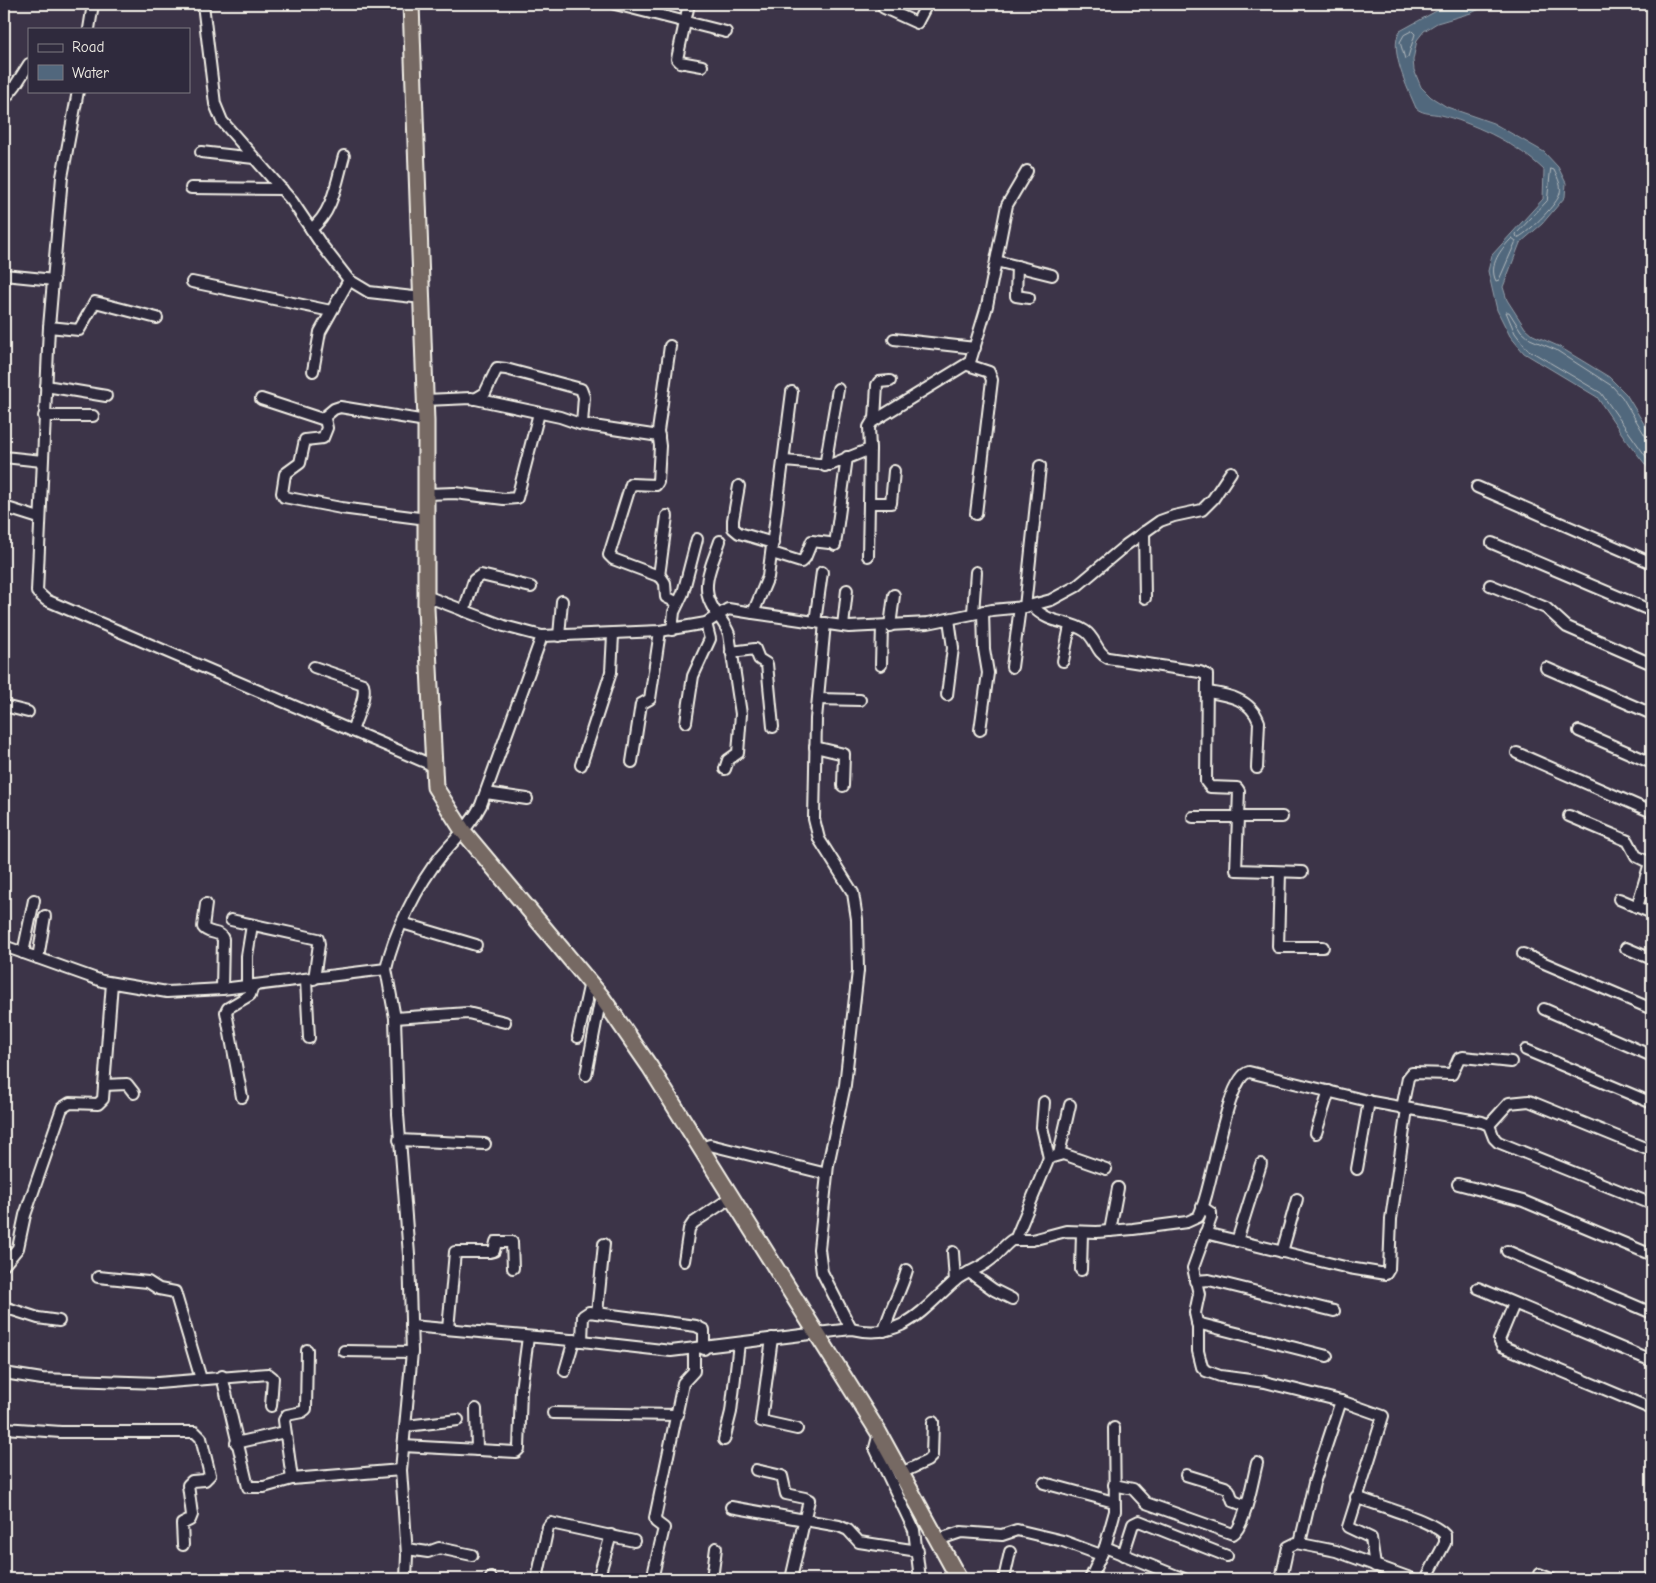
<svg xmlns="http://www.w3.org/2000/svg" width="1656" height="1583" font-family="'Comic Neue',sans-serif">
	<rect width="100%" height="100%" fill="#3c3448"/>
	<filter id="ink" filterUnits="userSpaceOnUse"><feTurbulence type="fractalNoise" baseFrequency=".02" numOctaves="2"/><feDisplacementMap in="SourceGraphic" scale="10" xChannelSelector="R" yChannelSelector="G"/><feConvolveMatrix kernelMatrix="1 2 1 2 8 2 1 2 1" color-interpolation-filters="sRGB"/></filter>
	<g filter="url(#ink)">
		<path fill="#51677d" stroke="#929ea8" d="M1449,4H1491L1471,13L1437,23L1424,31L1417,40L1413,60L1414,70L1421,87L1431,97L1447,107L1493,123L1544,152L1558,167L1566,183L1565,197L1542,224L1520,243L1503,287L1507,300L1525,328L1533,335L1558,346L1609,377L1626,394L1652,437V473L1624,437L1597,397L1524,353L1510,336L1497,310L1488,271L1492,255L1543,199L1544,170C1518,145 1480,126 1445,116C1436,113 1423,115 1416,108C1408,89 1388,49 1400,31Z"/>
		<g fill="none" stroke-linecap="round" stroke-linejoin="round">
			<g stroke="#b3babd" stroke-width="1">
				<polygon points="1412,31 1415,34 1408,57 1405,59 1400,42 1404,35"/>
				<path d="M1551,169L1554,170C1558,179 1563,187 1559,196C1555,206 1526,235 1517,238L1516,234L1547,201Z"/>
				<path d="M1512,238L1516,241L1499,280L1496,281C1488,265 1501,249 1512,238Z"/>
				<polyline points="1652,439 1646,437 1622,397 1612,386 1556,350 1530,339 1521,331 1509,312 1506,312 1515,333 1527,349 1601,393 1652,465"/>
			</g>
			<defs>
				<g id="minor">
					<polyline points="203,4 215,104 222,121 292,201 321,244 349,280 369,292 422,298"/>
					<polyline points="615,4 726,32"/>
					<polyline points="689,4 677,59 680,62 702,66"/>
					<polyline points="884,8 917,23 927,4"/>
					<polyline points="89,29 93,4"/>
					<polyline points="78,91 62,177 49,327 37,592 46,600 432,765"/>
					<polyline points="4,100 15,86 29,64"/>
					<polyline points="201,152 254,158"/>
					<polyline points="191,188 282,189"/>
					<path d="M311,229C333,213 337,180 344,156"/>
					<polyline points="996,261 1052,275"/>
					<polyline points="1017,266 1016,296 1029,298"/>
					<polyline points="4,275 54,280"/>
					<polyline points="192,282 331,311"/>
					<polyline points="49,327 79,330 95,302 157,318"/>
					<polyline points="894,339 975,348"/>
					<polyline points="670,346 658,431 660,446 658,482 656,485 631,484 609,555 613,559 661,577 665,583 666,597 678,603"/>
					<polyline points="968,365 989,372 992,380 976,514"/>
					<polyline points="313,371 320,332 349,280"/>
					<polyline points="46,386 106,396"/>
					<polyline points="261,399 322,419 334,409 340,407 426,421"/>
					<polyline points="475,399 485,393 497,368 506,369 581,389 584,397 582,424"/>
					<polyline points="425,400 471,398 560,417 580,424 659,436"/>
					<polyline points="44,416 93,416"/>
					<polyline points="325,419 327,428 323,438 305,440 300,463 285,474 282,493 284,497 341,508 427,519"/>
					<polyline points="875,419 877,385 879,382 890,381"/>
					<polyline points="4,457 42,461"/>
					<polyline points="785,461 830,465 870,449 869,427 872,422 970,362 987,306 1007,205 1027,171"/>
					<polyline points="825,466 838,389"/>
					<polyline points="739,486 733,520 733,528 739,533 773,543"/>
					<polyline points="1477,487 1652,563"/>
					<polyline points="427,494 455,493 504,499 517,498 539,413"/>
					<polyline points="869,503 891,503 894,471"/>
					<polyline points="4,507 39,518"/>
					<polyline points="1144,532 1145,598"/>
					<path d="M720,541C714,560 700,584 711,604C716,615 725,622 729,634L741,714L738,753L728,760L725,769"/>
					<polyline points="1492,543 1652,611"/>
					<polyline points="835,545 847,457"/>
					<polyline points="772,553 801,562 805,558 812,541 829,543"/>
					<polyline points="868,556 870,449"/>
					<polyline points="659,576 667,516"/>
					<polyline points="1490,585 1546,608 1567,627 1652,664"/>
					<polyline points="426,596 504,626 542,636 660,631 706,623 728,609 753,613 768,577 792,392"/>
					<path d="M1032,606C1051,626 1067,619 1085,631C1096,638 1096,653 1108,658L1200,672L1207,675L1206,782L1210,787L1237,788L1239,791L1236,870L1302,872"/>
					<polyline points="1025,607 1040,466"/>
					<polyline points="464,611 474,580 481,575 531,587"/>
					<polyline points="753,613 849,627 928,623 992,610 1025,607 1051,600 1077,586 1126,545 1160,521 1174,516 1202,510 1213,499 1231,472"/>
					<polyline points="973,613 976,572"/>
					<polyline points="815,622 822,572"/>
					<polyline points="825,623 816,719 814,819 819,839 853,893 857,919 858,971 845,1085 828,1165 819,1249 822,1272 851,1329"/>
					<polyline points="843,626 847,590"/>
					<polyline points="890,626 894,595"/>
					<polyline points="672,630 674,612 683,593 697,539"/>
					<polyline points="559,636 562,601"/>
					<polyline points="731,652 755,649 759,659 767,664 773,727"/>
					<polyline points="1063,661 1070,626"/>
					<polyline points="881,665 882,626"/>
					<path d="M314,667L363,684C367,697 356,718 352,731"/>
					<polyline points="1012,667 1020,607"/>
					<polyline points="1546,668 1652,714"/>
					<path d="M1208,692C1228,695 1251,699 1259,722L1257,768"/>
					<polyline points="947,695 953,648 949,619"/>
					<polyline points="818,699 860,700"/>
					<polyline points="4,706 28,712"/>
					<polyline points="686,722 693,676 710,639 706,623"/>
					<polyline points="980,730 988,673 984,649 983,611"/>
					<polyline points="1579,731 1652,763"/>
					<polyline points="815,747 844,754 843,786"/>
					<polyline points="1517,753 1652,812"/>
					<polyline points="632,762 641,704 650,699 660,631"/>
					<polyline points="581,765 611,672 613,635"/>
					<polyline points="486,793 527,799"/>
					<polyline points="1569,816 1628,841 1636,856 1652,864"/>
					<polyline points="1193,817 1282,817"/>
					<polyline points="1280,872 1278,947 1323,947"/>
					<polyline points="1619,899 1652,913"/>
					<path d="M206,904L203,927C208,935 220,930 223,939L222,989"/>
					<polyline points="1637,907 1650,863"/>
					<polyline points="231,920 318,939 319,944 314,979"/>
					<polyline points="402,923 476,945"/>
					<path d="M4,946L102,981L167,992L222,989L386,969C393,935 418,884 441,856C455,839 471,825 481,805L542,636"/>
					<polyline points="1626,948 1652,959"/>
					<polyline points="23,953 34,900"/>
					<polyline points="1523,954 1652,1009"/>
					<polyline points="38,958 45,916"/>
					<polyline points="386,969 395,1018 398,1114 409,1255 412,1352 401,1470 407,1555 406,1579"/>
					<polyline points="306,980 309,1038"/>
					<polyline points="247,986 247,956 252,925"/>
					<polyline points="1544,1009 1652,1056"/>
					<polyline points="395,1018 468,1013 505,1022"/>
					<polyline points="578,1037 590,982"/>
					<polyline points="1526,1050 1652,1103"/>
					<polyline points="586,1075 601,996"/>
					<polyline points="104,1085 127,1084 134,1093"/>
					<polyline points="242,1097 226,1012 228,1008 250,995 253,986"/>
					<polyline points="1044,1102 1042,1127 1049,1158"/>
					<polyline points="1402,1108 1408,1078 1412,1073 1452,1074 1459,1058 1463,1057 1511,1062"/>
					<polyline points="1489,1125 1509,1103 1529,1101 1652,1151"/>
					<polyline points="1316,1133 1329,1091"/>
					<polyline points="399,1140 485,1144"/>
					<polyline points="701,1148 710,1145 827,1174"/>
					<polyline points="1059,1154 1070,1105"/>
					<polyline points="1357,1169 1369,1101"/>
					<polyline points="1458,1184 1523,1201 1652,1255"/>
					<polyline points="1202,1207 1211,1213 1211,1218 1193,1268 1199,1294 1195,1313 1198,1327 1198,1351 1202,1367 1206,1371 1220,1376 1265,1382 1341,1401 1314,1483 1300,1543"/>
					<polyline points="1110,1231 1118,1188"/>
					<polyline points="1205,1233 1349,1268 1386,1274 1389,1269 1391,1219 1407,1109"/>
					<polyline points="1015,1240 1049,1158 1063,1154 1106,1169"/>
					<polyline points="1237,1241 1261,1164"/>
					<polyline points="1507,1251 1652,1313"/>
					<polyline points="953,1252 955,1281"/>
					<polyline points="1282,1252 1297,1199"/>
					<polyline points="684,1261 689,1229 693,1223 732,1197"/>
					<polyline points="4,1265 18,1248 25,1215 62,1108 70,1103 98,1104 103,1099 112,983"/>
					<polyline points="1081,1270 1082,1232"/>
					<polyline points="969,1272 994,1290 1012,1299"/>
					<polyline points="98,1277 148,1282 159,1289 175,1292 201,1379"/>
					<polyline points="1195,1281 1209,1280 1334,1311"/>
					<polyline points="1478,1288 1652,1361"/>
					<polyline points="1514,1304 1499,1340 1502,1346 1652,1409"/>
					<polyline points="4,1307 38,1318 59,1321"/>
					<polyline points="597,1313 604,1244"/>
					<polyline points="1197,1323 1327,1356"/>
					<path d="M411,1326L582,1341L671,1351L851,1329C902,1341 922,1310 956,1280C966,1272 979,1269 989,1261C998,1255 1003,1246 1012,1240H1032L1066,1231L1097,1232L1133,1229L1187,1222L1198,1217C1212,1196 1225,1077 1249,1072L1372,1102L1482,1122L1489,1125L1494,1138L1498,1142L1652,1204"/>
					<polyline points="448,1329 455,1252 490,1252 494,1251 496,1242 512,1242 513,1268"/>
					<path d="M884,1331C890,1309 901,1291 907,1270"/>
					<polyline points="772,1338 761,1421 797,1429"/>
					<polyline points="582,1341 583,1316 589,1312 696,1326 704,1330 704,1349"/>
					<polyline points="344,1351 412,1352"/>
					<polyline points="565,1371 574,1340"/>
					<polyline points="4,1373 42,1379 158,1383 268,1374 273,1378 271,1406"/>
					<polyline points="222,1376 248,1487 264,1487 292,1479 401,1470"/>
					<polyline points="1341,1401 1383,1416 1348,1527 1371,1538 1375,1566"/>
					<polyline points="476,1409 477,1450"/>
					<polyline points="553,1413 678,1415"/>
					<polyline points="406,1426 458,1420"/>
					<polyline points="4,1428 61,1432 195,1432 201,1438 210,1475 205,1480 192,1481 188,1485 192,1515 190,1520 182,1524 183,1545"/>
					<polyline points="879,1433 875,1448 914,1530 920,1579"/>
					<polyline points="724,1440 731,1412 739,1343"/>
					<polyline points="236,1443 285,1432"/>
					<polyline points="403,1446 516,1452 519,1449 521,1390 528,1337"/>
					<polyline points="756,1470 782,1476 786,1494 805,1498 809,1500 791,1579"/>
					<polyline points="901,1473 927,1461 932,1456 933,1422"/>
					<polyline points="1186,1475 1225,1487 1229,1490 1233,1501 1246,1506"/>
					<polyline points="292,1479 284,1420 287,1415 302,1412 306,1409 307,1350"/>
					<polyline points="1044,1483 1114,1502"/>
					<path d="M1114,1485L1133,1489L1146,1503L1233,1534C1245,1527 1253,1478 1257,1463"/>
					<path d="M1356,1497C1376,1505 1432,1520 1445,1535V1543L1426,1579"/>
					<polyline points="731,1507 839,1526 848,1530 859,1542 918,1551"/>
					<polyline points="937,1540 961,1532 1002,1535 1017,1530 1063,1541 1101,1555"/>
					<polyline points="1105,1547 1115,1511 1114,1428"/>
					<polyline points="407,1549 428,1552 439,1548 472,1555"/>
					<polyline points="1123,1555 1133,1524 1139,1521 1227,1556"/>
					<polyline points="1539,1574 1551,1579"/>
					<polyline points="653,1575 664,1528 656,1522 655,1518 683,1383 694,1371 694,1350"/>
					<polyline points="491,1579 491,1578"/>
					<polyline points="537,1579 548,1527 551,1523 634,1541"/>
					<polyline points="598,1579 611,1535"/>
					<polyline points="712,1579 716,1548"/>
					<polyline points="1004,1579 1010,1552"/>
					<polyline points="1090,1579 1105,1547 1184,1579"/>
					<polyline points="1281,1579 1288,1547 1296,1543 1336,1551 1413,1579"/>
					<polyline points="1651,1579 1652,1577"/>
				</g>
				<polyline id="highway" points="411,4 426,421 426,608 435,787 463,831 601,996 650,1067 879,1433 959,1579"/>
			</defs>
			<use href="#minor" stroke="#f4f1e8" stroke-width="14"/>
			<use href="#highway" stroke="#f4f1e8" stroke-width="19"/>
			<use href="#minor" stroke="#2f2a3d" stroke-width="10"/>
			<use href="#highway" stroke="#766964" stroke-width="15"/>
		</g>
	</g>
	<rect width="1656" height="1583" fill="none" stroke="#2f2a3d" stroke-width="20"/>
	<rect x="10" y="10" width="1636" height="1563" fill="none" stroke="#f4f1e8" stroke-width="2" filter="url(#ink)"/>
	<rect x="28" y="28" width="162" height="65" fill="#2f2a3d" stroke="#7e7a81"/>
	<rect x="38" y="44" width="25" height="8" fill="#2f2a3d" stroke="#7e7a81"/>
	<text x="72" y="52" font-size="15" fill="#f4f1e8">Road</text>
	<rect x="38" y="65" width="25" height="15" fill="#51677d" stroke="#7e7a81"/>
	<text x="72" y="78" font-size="15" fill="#f4f1e8">Water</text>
</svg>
